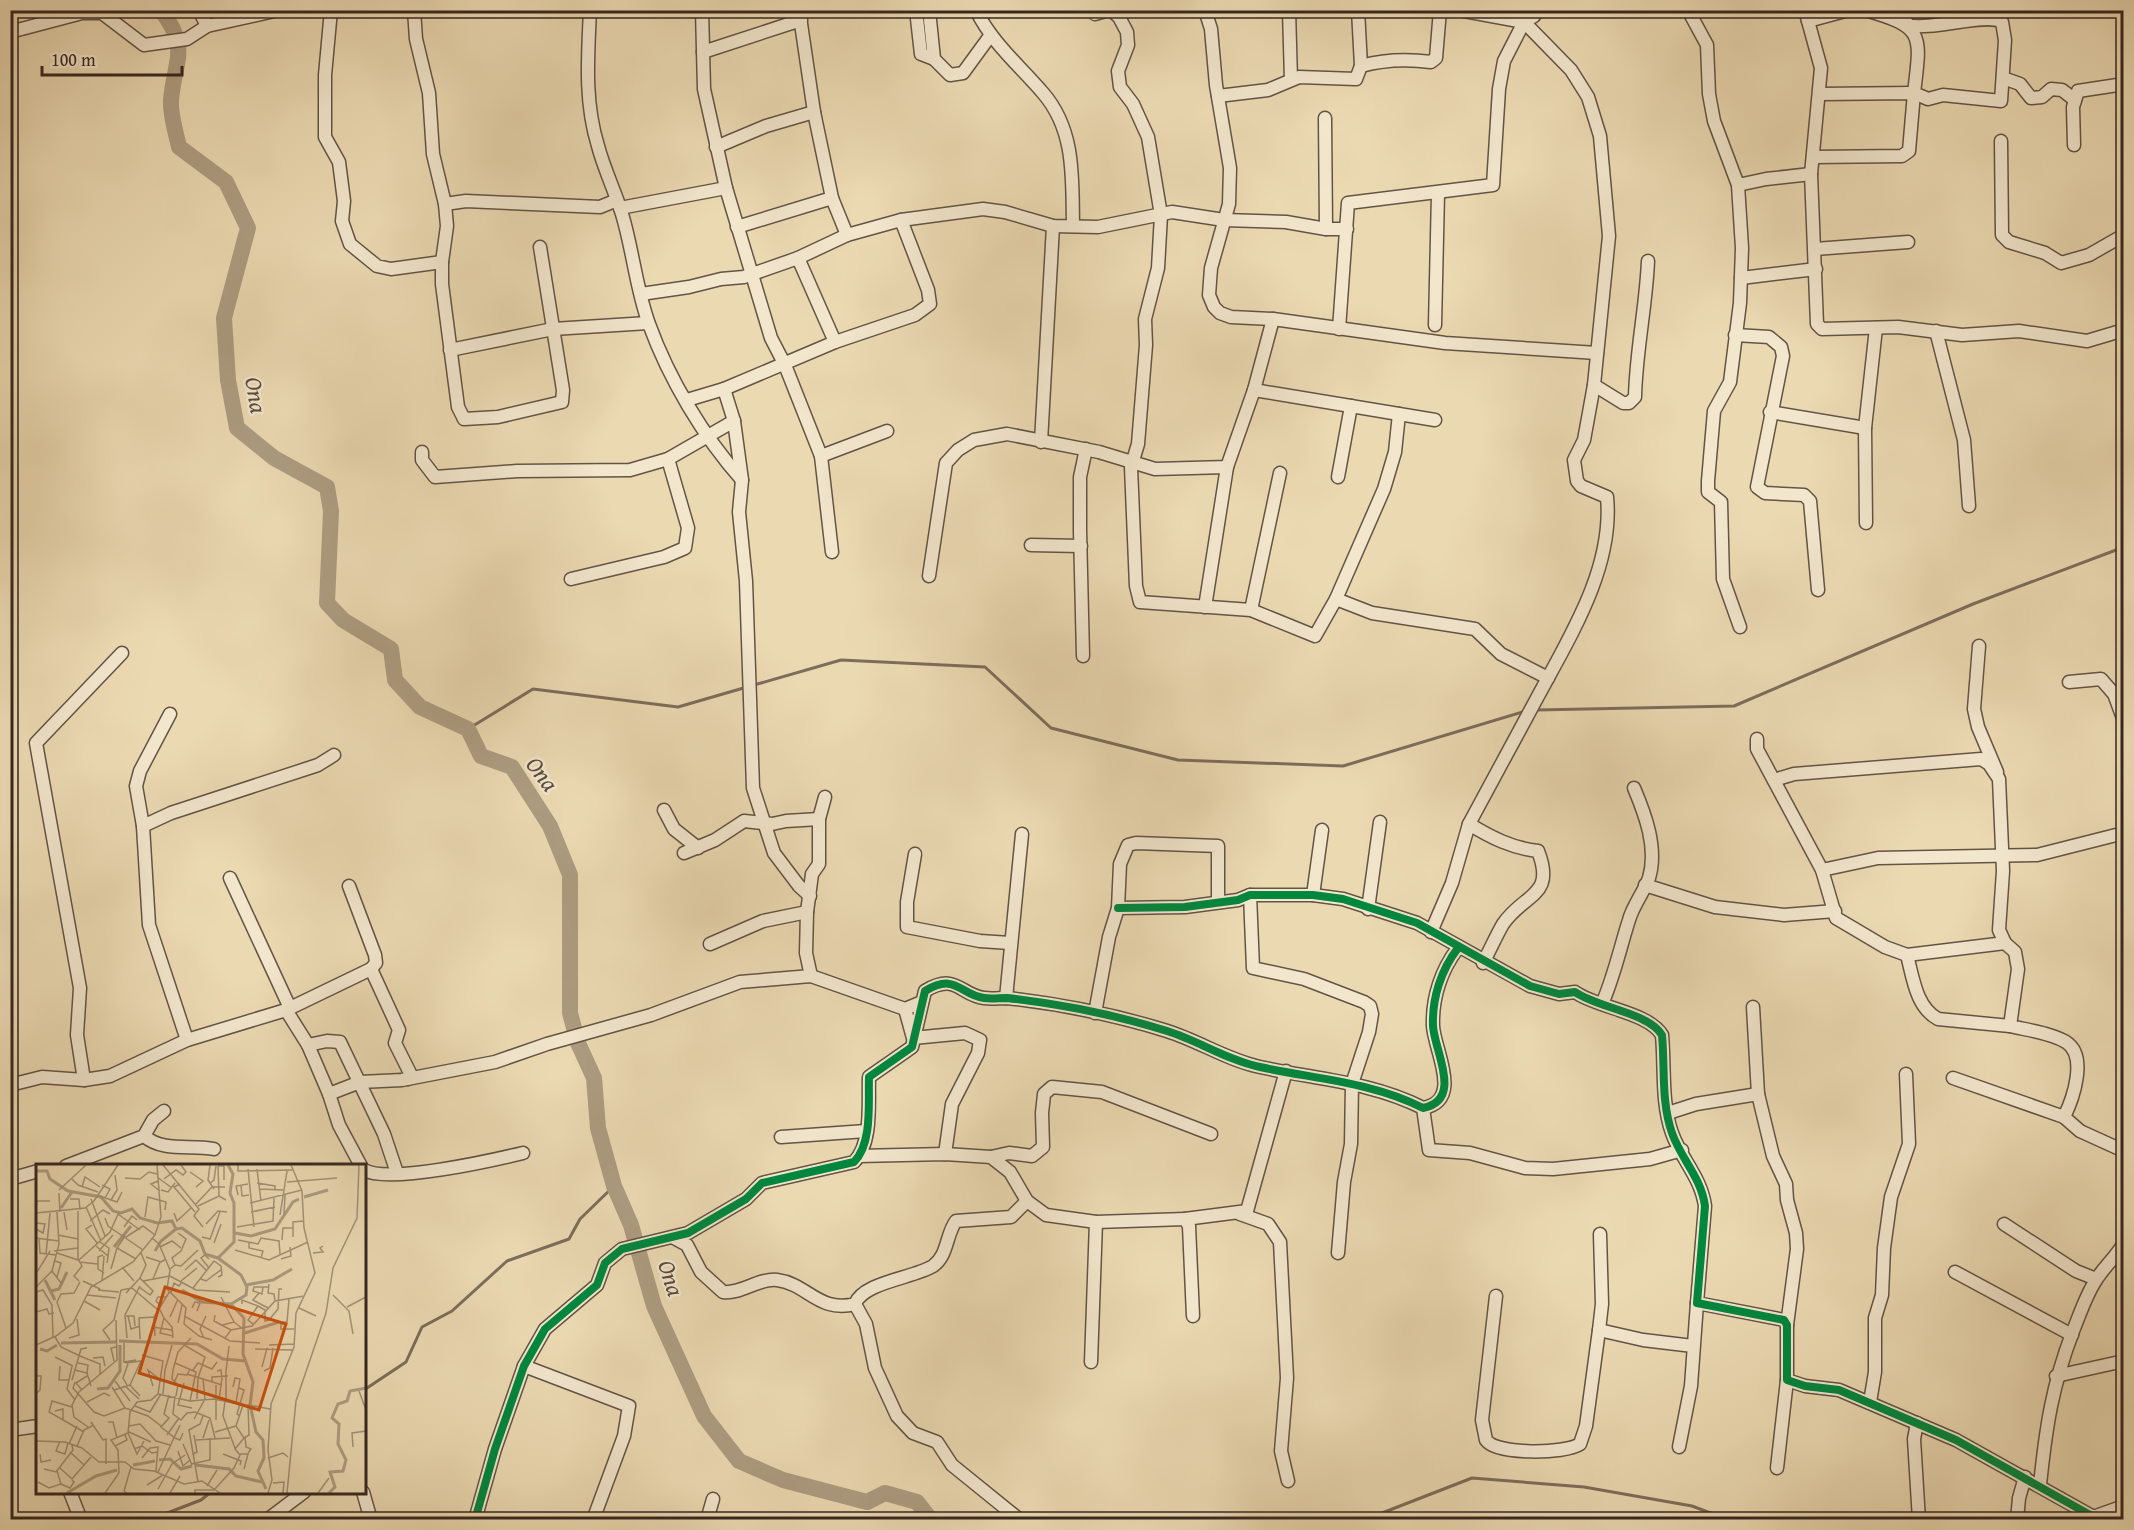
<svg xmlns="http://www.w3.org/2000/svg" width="2134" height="1530" font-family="'Gentium Book Plus',serif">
	<rect width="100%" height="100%" fill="#ebd9b2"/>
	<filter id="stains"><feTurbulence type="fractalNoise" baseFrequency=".00333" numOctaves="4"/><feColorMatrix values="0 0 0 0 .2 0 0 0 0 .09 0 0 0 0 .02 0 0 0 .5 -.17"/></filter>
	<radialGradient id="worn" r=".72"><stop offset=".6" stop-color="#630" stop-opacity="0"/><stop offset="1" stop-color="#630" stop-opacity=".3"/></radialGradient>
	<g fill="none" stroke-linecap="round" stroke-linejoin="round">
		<g stroke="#7d6d5b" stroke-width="3">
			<polyline points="754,685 841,660 985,667 1051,728 1178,760 1343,766 1526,711"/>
			<polyline points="1536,710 1734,706 1973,604 2124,547"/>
			<polyline points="468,729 533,689 678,707 747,687"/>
			<polyline points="364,1390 406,1362 422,1327 452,1311 507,1261 569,1239 580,1219 614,1186"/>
			<polyline points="149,1520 201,1500 211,1492"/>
			<polyline points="1364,1520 1472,1478 1584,1487 1692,1506 1729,1520"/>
		</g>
		<path stroke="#ad9c81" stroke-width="16" d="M161,10C190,49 175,57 171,100C170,115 176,133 179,147L226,182L248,228L224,318L228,380L237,428L274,458L327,487L331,511L327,603L343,620L391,649L395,680L420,707L468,729L481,756L512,767L550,826L570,875V1013L578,1043L594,1078L598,1128L614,1186L631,1225L654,1306L704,1416L739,1461L783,1480L867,1502L885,1493L917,1502L931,1520"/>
		<defs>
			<g id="minor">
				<polyline points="331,10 325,75 325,137 339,162 344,201 342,221 350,244 377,266 391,269 442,262"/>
				<polyline points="414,10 416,39 429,93 433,154 445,204 447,226 442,262 442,284 458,407 464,419 498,417 562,402 563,390 540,247"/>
				<path d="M590,10C588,56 584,101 598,146C604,169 615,191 622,214C633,250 636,289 649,324C669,379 703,436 742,480"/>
				<polyline points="702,10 704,89 726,188 771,338 785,365 821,456 887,431"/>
				<polyline points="799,10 814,112 832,198"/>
				<polyline points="916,10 921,54 934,59"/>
				<polyline points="929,10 934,59 950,75 963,73 990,36"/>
				<path d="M976,10C992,43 1020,66 1043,93C1076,131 1072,180 1073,226"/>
				<polyline points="1093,10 1095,14 1109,10"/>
				<polyline points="1111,10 1119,17 1127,32 1128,45 1118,71 1120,87 1133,104 1148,137 1161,215 1158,268 1145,319 1146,345 1138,444 1131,467 1136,586 1140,602 1251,610 1315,636 1336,599 1372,613 1475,629 1501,654 1548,678"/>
				<polyline points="1205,10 1211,29 1216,85 1230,168 1229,204 1211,268 1209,295 1214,307 1220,313 1231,317 1273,319 1445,343 1597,353"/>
				<polyline points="1289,10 1291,80"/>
				<polyline points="1358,10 1361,66"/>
				<path d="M1459,10L1524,22L1571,70L1588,97L1600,136L1609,236L1594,385L1584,440L1574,460L1577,481L1581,486L1607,497C1614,568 1569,638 1537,698C1514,740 1492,782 1469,824"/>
				<polyline points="1688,10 1707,45 1709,94 1714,121 1738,185 1742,248 1740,303 1730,382 1714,411 1708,481 1708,492 1721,502 1723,579 1740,627"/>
				<polyline points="1805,10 1821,68 1811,174 1817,324 1822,329 1898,327 1962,335 2019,331 2087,341 2124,330"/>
				<path d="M1865,10C1925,27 1921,34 1914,93L1928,99L1943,95L2001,101L2005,40L2002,22C1987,12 1932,31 1907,25L1903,10"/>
				<polyline points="1808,21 1849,10"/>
				<polyline points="207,26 279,10"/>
				<polyline points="10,32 82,13 102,13 144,45 187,39 207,26 199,10"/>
				<polyline points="703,52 801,20"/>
				<polyline points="2003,78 2020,84 2031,98 2042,97 2051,89 2062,90 2075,100"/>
				<path d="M1218,96L1268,90L1299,77L1356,79L1361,66C1383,60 1408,59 1431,62L1436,58L1440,10"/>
				<polyline points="1325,118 1326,229"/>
				<polyline points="2001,141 2002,235 2009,242 2045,253 2061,263 2089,255 2124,235"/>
				<polyline points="2074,145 2073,107 2078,91 2124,84"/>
				<polyline points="716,147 766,126 814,112"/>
				<polyline points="1813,157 1902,156 1909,151 1914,93 1820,94"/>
				<polyline points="1738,185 1766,179 1811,174"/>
				<polyline points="445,204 466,201 600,207 617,200"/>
				<polyline points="620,208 726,188"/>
				<polyline points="737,227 832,198 847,235 901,220 983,209 1005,212 1053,226 1098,227 1172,212 1224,220 1286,222 1326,229 1347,229"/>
				<polyline points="1815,249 1908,242"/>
				<polyline points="1741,278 1816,269"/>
				<polyline points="641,294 689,287 721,279 744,277 798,258"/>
				<polyline points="1435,325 1438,193"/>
				<polyline points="1339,329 1348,203 1493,185 1499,89 1504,61 1524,22 1534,16 1538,10"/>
				<polyline points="1936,331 1964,440 1969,506"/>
				<polyline points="1735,335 1769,337 1781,347 1783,356 1757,487 1765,493 1804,495 1810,501 1818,590"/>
				<polyline points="835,342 798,258 847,235"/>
				<polyline points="450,350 553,329 648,323"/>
				<path d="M1594,385L1623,403H1629L1635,397C1636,351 1646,307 1648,261"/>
				<polyline points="724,389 734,421 742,480 739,512 746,581 753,788 774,853 799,886 810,896"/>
				<polyline points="1254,390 1435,420"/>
				<polyline points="687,400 724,389 835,342 915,315 930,304 928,290 901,220"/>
				<polyline points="1770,412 1865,428"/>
				<polyline points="1041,442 1053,226"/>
				<polyline points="422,452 422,460 435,477 517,471 630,470 668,459 734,421"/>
				<polyline points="821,456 832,552"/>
				<polyline points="1338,477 1351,406"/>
				<polyline points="1866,523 1865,428 1876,328"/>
				<polyline points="1031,545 1081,546"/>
				<polyline points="929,576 946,463 958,450 974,440 1007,434 1099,452 1155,469 1227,467 1254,390 1273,319"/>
				<polyline points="571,579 664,557 685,548 688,528 668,459"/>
				<polyline points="1336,599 1384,489 1395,452 1399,414"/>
				<polyline points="1205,607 1227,467"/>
				<polyline points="1251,610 1280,473"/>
				<polyline points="1979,646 1974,709 1978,727 1997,772"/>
				<polyline points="1083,656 1080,531 1080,477 1086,449"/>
				<polyline points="2069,682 2101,679 2114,694 2124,721"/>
				<polyline points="170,714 140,771 136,786 143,826 149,925 187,1040"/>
				<path d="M1757,739V749L1822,870L1836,918L1885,947L1907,955C1913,978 1916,1007 1938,1019L2010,1026"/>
				<path d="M1774,780L1794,774L1981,759L1989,764L1999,779L2003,871L1999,930L2005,943L2015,952L2018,969L2010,1026C2027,1030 2051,1033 2066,1042C2088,1056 2073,1099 2064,1117L2080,1131L2124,1151"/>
				<polyline points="664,810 674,829 698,848"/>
				<polyline points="143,826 171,813 318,765 334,755"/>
				<polyline points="684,853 715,840 744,821 772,824 786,821 819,819"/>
				<polyline points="915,854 907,902 907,927 980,941 1010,943"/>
				<polyline points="1822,870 1878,858 2037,855 2124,833"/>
				<polyline points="230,878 290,1008"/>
				<polyline points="1645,885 1715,907 1784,915 1835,911"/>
				<polyline points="1250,895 1253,968 1304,979 1364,1002 1370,1006 1372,1014 1369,1032 1352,1084 1351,1144 1344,1182 1338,1253"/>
				<polyline points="1313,895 1322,830"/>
				<path d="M1118,908L1185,907L1238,900L1250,895H1313L1343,899L1417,923L1530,986L1559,994L1575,992C1597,1008 1648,1012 1662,1035C1665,1067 1661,1102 1672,1133C1681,1159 1701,1177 1705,1206L1697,1303L1784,1320L1787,1325V1380L1805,1386L1839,1390L1956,1440L2099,1520"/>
				<polyline points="1368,909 1380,822"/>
				<path d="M1431,932L1452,883L1469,824C1492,838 1512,848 1538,851C1556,897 1524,893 1503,924C1496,936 1490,950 1483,963"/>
				<polyline points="710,944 763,921 807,912"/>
				<polyline points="1907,955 2005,943"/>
				<polyline points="371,969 399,1030 395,1043 411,1075 408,1079"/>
				<polyline points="811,976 806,953 807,912 812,874 819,864 819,819 825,797"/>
				<polyline points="1006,998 1022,834"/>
				<path d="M1602,1004C1614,977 1620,948 1629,920C1633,905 1644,892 1649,878C1658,848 1645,814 1634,788"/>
				<polyline points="1753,1007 1758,1094 1773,1156 1786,1184 1787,1200 1796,1233 1797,1249 1787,1325"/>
				<polyline points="905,1009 913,1038 965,1033 980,1040 978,1053 952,1104 945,1154"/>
				<polyline points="286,1010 308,1045 329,1094 339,1125 361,1166"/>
				<polyline points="1095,1013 1109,937 1118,908 1120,864 1128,845 1136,843 1218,846 1218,901"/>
				<polyline points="308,1045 327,1041 340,1042 384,1134 397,1173"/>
				<polyline points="1953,1078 2064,1117"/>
				<polyline points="84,1080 77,1035 80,988 36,743 122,653"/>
				<polyline points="10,1085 42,1077 84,1080 110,1076 187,1040 286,1010 371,969 376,963 375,955 349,886"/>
				<polyline points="329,1094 360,1082 402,1080 495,1062 547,1044 651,1015 740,982 811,976 905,1009 922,1002"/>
				<polyline points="1423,1108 1429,1150 1470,1153 1525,1168 1553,1169 1650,1159 1682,1150"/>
				<polyline points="1668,1113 1696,1104 1758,1094"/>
				<path d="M144,1136C164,1153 191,1144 214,1149"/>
				<polyline points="781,1137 866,1131"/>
				<polyline points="859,1156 945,1154 991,1157 1010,1172 1027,1201 1046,1215 1096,1222 1185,1219 1189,1226 1193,1316"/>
				<polyline points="991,1157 1009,1153 1032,1156 1043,1147 1042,1113 1044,1094 1052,1087 1102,1092 1211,1134"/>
				<polyline points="66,1166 144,1136 153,1120 164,1111"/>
				<path d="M364,1170C389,1184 494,1160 523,1153"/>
				<polyline points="10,1179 38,1171"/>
				<polyline points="1240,1214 1268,1224 1280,1242 1287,1378 1281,1451 1288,1481"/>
				<polyline points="1185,1219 1247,1211 1286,1071"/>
				<polyline points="2004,1224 2076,1271 2096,1279"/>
				<polyline points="1600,1234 1602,1304 1599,1330 1643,1340 1693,1346"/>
				<path d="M674,1238L687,1245L701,1272L723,1292C742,1294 758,1278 777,1280C808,1284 818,1313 855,1304C863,1282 914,1278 933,1266C948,1256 946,1234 956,1221L1011,1217L1027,1201"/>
				<polyline points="1955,1272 2072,1335"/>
				<path d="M1496,1296L1482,1420L1486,1440C1496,1455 1565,1454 1580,1444L1586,1426L1599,1330"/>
				<polyline points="855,1304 866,1324 875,1368 897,1416 913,1433 937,1442 952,1465 1020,1520"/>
				<polyline points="1091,1362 1096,1222"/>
				<polyline points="524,1366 629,1406 624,1436 593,1520"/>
				<polyline points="2056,1376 2124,1361"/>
				<polyline points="1870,1402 1875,1372 1875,1318 1882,1295 1884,1248 1891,1197 1909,1144 1906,1074"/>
				<polyline points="1917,1423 1914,1439 1919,1520"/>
				<polyline points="10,1430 38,1426"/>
				<polyline points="1679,1447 1691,1386 1697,1303"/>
				<polyline points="1777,1468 1787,1380"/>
				<path d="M2040,1485C2046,1427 2052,1386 2073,1331C2080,1314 2086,1295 2096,1280C2104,1267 2116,1257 2124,1243"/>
				<polyline points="70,1492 81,1520"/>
				<polyline points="363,1492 371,1520"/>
				<polyline points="2096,1516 2124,1506"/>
				<polyline points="267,1520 304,1492"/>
				<path d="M475,1520L495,1449L524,1366L545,1329L597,1285L605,1263L622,1249L688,1233L746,1199L762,1183L854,1162C873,1143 868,1101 869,1077L912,1047L925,991C956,972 960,995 984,998C991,999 999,998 1007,998C1060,1004 1116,1015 1167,1031C1199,1041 1227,1060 1260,1067C1315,1079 1372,1082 1423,1108C1464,1100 1434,1050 1433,1026C1432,998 1441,970 1458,948"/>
				<polyline points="707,1520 713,1499"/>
				<polyline points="2017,1520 2019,1498 2025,1477"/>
			</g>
		</defs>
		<use href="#minor" stroke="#635445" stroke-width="15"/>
		<use href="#minor" stroke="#f2e6cd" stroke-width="12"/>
		<defs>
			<g id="cycleway">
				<path d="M1118,908L1185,907L1238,900L1250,895H1313L1343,899L1417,923L1530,986L1559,994L1575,992C1597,1008 1648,1012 1662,1035C1665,1067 1661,1102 1672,1133C1681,1159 1701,1177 1705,1206L1697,1303L1784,1320L1787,1325V1380L1805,1386L1839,1390L1956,1440L2099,1520"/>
				<path d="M475,1520L495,1449L524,1366L545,1329L597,1285L605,1263L622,1249L688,1233L746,1199L762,1183L854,1162C873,1143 868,1101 869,1077L912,1047L925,991C956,972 960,995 984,998C991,999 999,998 1007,998C1060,1004 1116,1015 1167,1031C1199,1041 1227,1060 1260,1067C1315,1079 1372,1082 1423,1108C1464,1100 1434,1050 1433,1026C1432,998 1441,970 1458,948"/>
			</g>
		</defs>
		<use href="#cycleway" stroke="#f2e6cd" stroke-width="11"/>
		<use href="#cycleway" stroke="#00873e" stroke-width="8"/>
	</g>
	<g text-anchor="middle" stroke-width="4.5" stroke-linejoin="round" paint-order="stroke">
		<g font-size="24" font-style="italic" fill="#5a4a3e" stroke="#f2e6cd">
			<text transform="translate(256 395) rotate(80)" y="8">Ona</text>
			<text transform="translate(542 774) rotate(53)" y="8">Ona</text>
			<text transform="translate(671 1278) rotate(72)" y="8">Ona</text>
		</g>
	</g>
	<g transform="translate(36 1164)">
		<rect width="330" height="330" fill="#ebd9b2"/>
		<path fill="none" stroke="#ad9c81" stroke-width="3" d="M192,1L197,10L194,29L198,39V78L182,94L205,111L211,123L210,131L195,140L208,154L207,190L217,218L214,241L220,268L227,276L228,294L222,307L230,325M0,7H11L14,15L32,27L65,33L77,47L85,49L96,45L104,54L121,59L136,57L140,65L146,64L164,77L169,90L182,94M268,33L292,26M25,44L36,28M199,69L215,72L239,65L257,38L263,35M78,83L95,62M119,87L125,77L140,65M9,116L19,136M210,121L237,116L256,105M146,126L166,138L195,140M15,127L23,125L31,108M209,169L243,158M83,177L161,180L187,195L210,197M25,179L80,178M4,185L11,187L21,181M61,225L72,224L84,207V181M123,296L134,295L145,305L156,302M97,301L119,297M160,301L193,305L200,312L226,318M31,329L60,312L81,306M293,329L299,323L294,308L307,307L310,296L302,280L303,260L296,254L302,240L311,237L314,227L330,224"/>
		<path fill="none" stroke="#a39278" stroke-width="1.5" d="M127,1L163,45L158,52L167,63M174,1L172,16L178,25M202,1V7L256,6M182,2L183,32M182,2H188V16M212,5L218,63M221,5L225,37M154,8L167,17L160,23M121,13L136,24M89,14L104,15L113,8L121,10M36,15L42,21L62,28M128,15L140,6L147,11L150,8L145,1M122,17L115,20L124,27M251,18L301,14M174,19L178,16L180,2M221,19L239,22V26M144,20L138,23L159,48M66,21L74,25L69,34M205,21L206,32L213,31M46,23L49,13L64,23M223,25L247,26M23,26L50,1M125,26L132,28L139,19M23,29L24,48M61,31L81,38L86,28M202,31L200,22L212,20M34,35H43L44,46M55,35L69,72M75,36L81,26L79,11M214,39L266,26M159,41L176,23H189M162,42L183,32L190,36M50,43L65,77M0,44L1,37H14M42,47V95L46,102L38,112L43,117M21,48L23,80L16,107L25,119M28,48L31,66M215,48L239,43M0,49L49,44L58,37L82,1M138,49L141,57L155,44M82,50L104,66M248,50L249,31M244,51L251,7M109,53L112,33L130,38L129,46M69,54L72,62L107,86M54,57L67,46L74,50M0,59L9,60L7,69L0,65M170,60L182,47L191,48M56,61L50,65L62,80M88,63L96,52L101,56M201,63L237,57L238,34M22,71L42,75M89,72L81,84L100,95M90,73L107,62L119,71M166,73L174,75L184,48M257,73V58L267,57M0,74L23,77M3,74L4,89L20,91M116,74L123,80L134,106L131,125L150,144L148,160L163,172L176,176M202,76L222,80L225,74L243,77L244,90M246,76L247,64H257M64,78L73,84L72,92M178,79L185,60M213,79V84L227,87L225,94M60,82L72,92L71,99M124,83L136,77L145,84M199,86L233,96L272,78M18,87L42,84M63,87L77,71M21,89L42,96M277,89L287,88L284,84L287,82M10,90L14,49M67,91L62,93V105L68,109M110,93L125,98L130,95M173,95L169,91L165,94L173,104M245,95L255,92L254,83M43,96L74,68L83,48M19,97L25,99L21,113M43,98L62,100M139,101L145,102L162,86M86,103L98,117M75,105L81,84M134,105L139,101L136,94L145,87L150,75L142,69M149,106L160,96L171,107M1,108L14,87M117,115L124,98M165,115L170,117L186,105M47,117L64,125M66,117L68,92M107,117L134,112L160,126L194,128M145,117L161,104M233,120L232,129L238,130L239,137M0,123L16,107M103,123L114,131L117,127L104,114L110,101L105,89M227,123L226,130L217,127L218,123H232M157,124L178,97L185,102L186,111L182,113M62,126L83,128M85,126L96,124L122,146M0,128L7,126L16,141L17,174M135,128L138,119L143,122L146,118M90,129L104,114M223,129L217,136L232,144M51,131L80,134M297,131L313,147L317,170M185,133L198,158M253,135L251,158H245V165H258M48,137L64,146M206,140V136L222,142L229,146V157L233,156L242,145L243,125H246M124,141L120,137L122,133H130M311,143L330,133M123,144L128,154L124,169L137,172M156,144L159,138L164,139L161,147M263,144L280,152M0,148L11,145L13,150L18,149M179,151L178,157L195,166M90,152H98L99,162M92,152L95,165L104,162M148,152L194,177L224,179M134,153L142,135M128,154L136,163L137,174M78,156L85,126M142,159L146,141M217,160L212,156L222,142M186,161L198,158L207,165M117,163L136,166M30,164L21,138L25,130L38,129L44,118M119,172L118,153L134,127M19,173L25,183L44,192M33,174L43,171L41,155M91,174L89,151L104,122M168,174L164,165L170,152M189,174L195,166L216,162L239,137L268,132M104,175L103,154L118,153M74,176L67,166L78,156M88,179V198L100,196M0,181L20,172L37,159L55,123L97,98L119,71L125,53L121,1M148,181L169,193L162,214L161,235M233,181L258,180M219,185L257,186M106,191L127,197L122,230M44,192L64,200V210M19,193L37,202M57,194L67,193L69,202M78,197L75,184L80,183M42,199L52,201L51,209M90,199L105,197L94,221M139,199L160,208L154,237M24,202L23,216H33M36,202L31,225L39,236M226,203L231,184M39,206L51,209L55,222M157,206L162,199L176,205L181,198M181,207L185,206L186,214L183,236M190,207L193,182M228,207L234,204L237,184M151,210L186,221M167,215L169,235M36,216L45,185L51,184M79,217L94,237M39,218L37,224L58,248L68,252L89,244L95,246M176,218V213L192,212M138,219L142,210L151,211L154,205M148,219L142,241L156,244M91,221L87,214L92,200M89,222L103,235M117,222L112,206L122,214M76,223L89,244M197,223L199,214L204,215L200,239M203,224L208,226L201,250L204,252M46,226L40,219L51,212M78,226L94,221L104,232M323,227L330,246M0,230L4,226L5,212H1M127,230L129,206L136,181M133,231L128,250L133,254L125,263L139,274L144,276L147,269M139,232L137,250L145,256L151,249L159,248L174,254L179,274M140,232L142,221L136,215L137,206L142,188L155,174M189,237L187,252L199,284M190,237V206M51,238L68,229L74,232M99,242L114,248L125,230M36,243L16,237L13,248L48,268M95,246L112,252L125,262M19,247L27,245V255M158,255L169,235M180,256V221M55,258L67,276L71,275M72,258H77L81,274M93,262L104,260L120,277L134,281M52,263L38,253L36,241L43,228L81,196L80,156M93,268L115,278M179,268L200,262M92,269L101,290L108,277M131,271L143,254M209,273L210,283L215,285L212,289M167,274L173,256M208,274L213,271L212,241L234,245M70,275V300M160,276L194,274M0,277L29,278L46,284L63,298H89L98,305L118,307L148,320L166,317L184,329M24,277L20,287L29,290L32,279M33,280L41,262M147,280L156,301M41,282L48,266L58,261M79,282L91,276L89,271M317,283L316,269L330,267M98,285L106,282L116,289L122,288M142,287L147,302L154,296M34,288L48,301M4,290L5,298L15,296M157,290L161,288L158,271M187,290L205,297L204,301M204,290H212L208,305M106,294L114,284L122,283L120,307M232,294L247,289L252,293M155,300L174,296V274M24,304L36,315L55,293M8,305L20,308L37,286L36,281M122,308L144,261M2,318L13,324L25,320L21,307M162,318L153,266L164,260L167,252M237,319L248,318L247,329M25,320L34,324L38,318L36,316M111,321L127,311M171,322L181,306M122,325L136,300L149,291M69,329L83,309L82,286L75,276L92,269L94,248L101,238L115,236L122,230L154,237L178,235L207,241L200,262L208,274L199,285L204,291L198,304L178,326H159V329M91,329L88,327L95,303M134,329L144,312M232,329L236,316L232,286L235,240L258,183L260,149L279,109L268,64L266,27L255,1M251,329L260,237L290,149L297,104L321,54L323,1M282,329L293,314"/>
		<path fill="#cd520f" fill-opacity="0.15" stroke="#cd520f" stroke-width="3" d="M129,123L250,160L223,246L103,209Z"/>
		<rect width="330" height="330" fill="none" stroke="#362721" stroke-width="3"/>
	</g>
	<rect width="2134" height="1530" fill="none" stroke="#ebd9b2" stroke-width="36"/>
	<rect x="12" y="12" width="2110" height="1506" fill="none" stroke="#362721" stroke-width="3"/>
	<rect x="18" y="18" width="2098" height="1494" fill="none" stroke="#362721" stroke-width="1.5"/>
	<path d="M42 66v9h140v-9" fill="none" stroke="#362721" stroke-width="3"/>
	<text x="51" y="66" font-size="18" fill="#362721" stroke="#f2e6cd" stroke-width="4.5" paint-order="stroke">100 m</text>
	<rect width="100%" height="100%" filter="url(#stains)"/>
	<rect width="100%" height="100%" fill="url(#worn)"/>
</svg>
